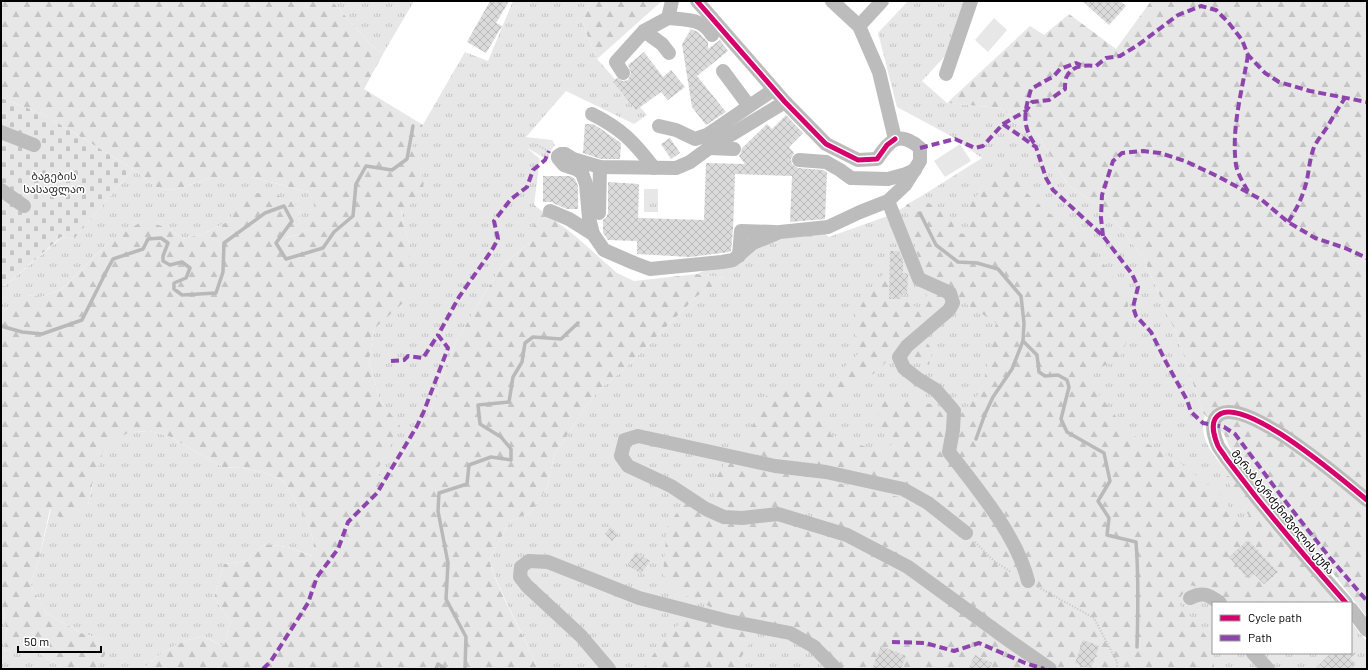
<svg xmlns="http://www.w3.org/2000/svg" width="1368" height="670" font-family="Barlow,'Noto Sans Georgian',sans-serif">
	<defs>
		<pattern id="grass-tufts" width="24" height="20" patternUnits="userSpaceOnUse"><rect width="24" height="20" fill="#e7e7e7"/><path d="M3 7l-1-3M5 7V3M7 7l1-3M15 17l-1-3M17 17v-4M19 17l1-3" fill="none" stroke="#c4c4c4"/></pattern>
		<pattern id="forest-firs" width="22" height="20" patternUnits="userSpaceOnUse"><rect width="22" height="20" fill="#e7e7e7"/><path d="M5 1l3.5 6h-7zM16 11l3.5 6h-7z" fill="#c4c4c4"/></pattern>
		<pattern id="cemetery-stones" width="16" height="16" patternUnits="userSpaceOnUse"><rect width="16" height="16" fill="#e7e7e7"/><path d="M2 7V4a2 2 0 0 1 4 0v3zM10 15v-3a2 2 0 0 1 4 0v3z" fill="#c4c4c4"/></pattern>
		<pattern id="building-cross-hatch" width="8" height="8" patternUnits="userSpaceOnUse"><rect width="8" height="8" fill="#dbdbdb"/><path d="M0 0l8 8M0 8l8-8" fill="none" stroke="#bababa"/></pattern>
	</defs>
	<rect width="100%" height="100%" fill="#fff"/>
	<g fill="url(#grass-tufts)">
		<polygon points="332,1 414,1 383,54 371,45"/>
		<polygon points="513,1 592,1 582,22 597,59 647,115 634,124 566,91 526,137 552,140 555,145 549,153 549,157 545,158 527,148 540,159 534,205 534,239 502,265 481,299 456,342 444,371 431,410 384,486 377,471 399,426 380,400 369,361 374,329 385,318 410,245 404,228 401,209 403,208 416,161 411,148 417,135 465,52 488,61"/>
		<path d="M908,1H964L945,56L922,81L947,103L1000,108L1038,135L1068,185L1107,211L1143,257L1178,338L1203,413L1205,416C1197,439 1216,458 1230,475L1225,477L1325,603H1213V653H1351V622L1367,642V669H538C523,632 501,598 489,559L511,520L530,513L547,488L554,456L585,407L601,388L623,370L697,296L725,278L697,274L712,267L767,244L795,235L823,232L829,237L893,214L982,158L951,136L897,107L878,33Z"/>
		<polygon points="133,169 160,190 178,189 213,177 251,177 309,192 320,214 301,234 284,238 300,223 299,208 289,199 229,221 203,234 183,239 170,229 109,242 62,289 41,297 28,295 10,305 1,314 1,285 5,286 62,237 74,239"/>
		<rect x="644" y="189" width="14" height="23"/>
		<path d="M132,431L154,432L171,437L222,467L242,468L263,472L284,481L309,525L314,544L313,556L287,547L265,544L247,561L224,564L214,598L231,622L224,646C218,644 207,637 201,637C184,638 154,656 144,669H97L111,642L81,633L46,613L30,583L38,563L51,509L88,506C92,487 98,451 115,439C119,436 126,433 132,431Z"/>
		<polygon points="1,606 3,606 7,635 4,652 23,644 65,669 1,669"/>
	</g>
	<g fill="url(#forest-firs)">
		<path d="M1,1H332L371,45L383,54L364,89L423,125L411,148C418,165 431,182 418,199C414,204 406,206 401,210L404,228L410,245L408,282L404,302L374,329L369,361L380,400L400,426L377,471L384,486L431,410L444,371L456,342L481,299L502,265L534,239V205L573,234L617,273L634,281L697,274L726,278L697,296L623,370L601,388L585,407L554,456L547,488L530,513L511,520L489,559C500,598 523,632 538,669H144C154,656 184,638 201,637C207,637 217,644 224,646L231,622L214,598L224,564L247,561L265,544L287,547L312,556L314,544L309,525L284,481L263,472L242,468L222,467L171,437L154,432L132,431L114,440L103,453L92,485L88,506L65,522L50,509L38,563L30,583L46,613L81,633L112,642L97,669H65L23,644L4,652L7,635L3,606L1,605V314L17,298L28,295L41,297L62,289L109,242L144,220L170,229L183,239L203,234L229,221L241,196L265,192L289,199L299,208L300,223L285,238L301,234L319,214L309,192L251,177H213L178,189L160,190L133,169L43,114L1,98Z"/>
		<polygon points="592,1 662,1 597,59 582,22"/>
		<polygon points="1151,1 1367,1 1367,617 1328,567 1286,521 1247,474 1229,446 1224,434 1203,413 1178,338 1143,257 1107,211 1068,185 1038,135 1000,108 947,103 1030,26 1044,35 1069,14 1116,49"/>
		<polygon points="1007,165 1024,190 1043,209 1085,240 1126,293 1132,330 1119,359 1084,375 1128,432 1179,462 1224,498 1237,522 1249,516 1225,477 1230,475 1276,533 1320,582 1336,603 1315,603 1311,600 1305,603 1227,603 1218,591 1189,585 1177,602 1192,618 1213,645 1214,669 841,669 788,627 721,612 676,591 663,574 667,527 685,501 714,517 779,519 832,536 868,553 873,542 809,512 772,510 717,512 713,483 728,458 899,497 928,510 966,540 971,533 916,490 781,461 741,450 769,390 819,392 861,351 852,321 876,280 890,270 889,299 901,299 918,308 925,303 928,288 948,295 946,310 919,334 933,350 929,365 897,351 876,372 825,407 831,435 881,452 896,441 876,422 883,399 932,404 961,414 982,390 996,323 922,275 906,205 918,198 949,213 957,233 967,234 970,204 993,175 994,169"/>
		<polygon points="692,615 758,630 734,669 643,669 670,631"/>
	</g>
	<polygon fill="url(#cemetery-stones)" points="1,98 43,114 133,169 74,239 61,237 5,286 1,285"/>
	<g fill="#e7e7e7">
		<polygon points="994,18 1007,30 988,52 975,40"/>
		<polygon points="960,144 971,161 945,177 934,161"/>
	</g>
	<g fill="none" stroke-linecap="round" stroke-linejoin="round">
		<g stroke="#b9b9b9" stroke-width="3.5">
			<path d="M920,213L936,245L958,262L977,263L998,269L1021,296L1024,323L1023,341L1037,355L1039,372L1045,376L1058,375L1067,380L1069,387L1061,419L1067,432L1104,453L1110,481L1098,501L1109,518L1107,535L1136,542C1139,577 1138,612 1137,647"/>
			<polyline points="1,326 22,332 42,334 82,320 107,270 113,259 143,249 148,239 161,238 168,243 163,256 163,261 170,265 182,262 190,268 186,278 174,283 174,289 182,295 216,293 223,272 224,243 265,213 284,206 292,221 276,243 286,259 323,248 334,232 353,216 356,184 366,166 392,170 407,159 413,126"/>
			<polyline points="976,439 985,414 993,397 1012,369 1023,341"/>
			<polyline points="436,669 438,664 445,669"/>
			<polyline points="465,669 466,637 446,599 448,563 438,511 439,493 467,484 469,465 491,457 511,460 511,449 501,437 480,424 478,405 509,402 513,377 522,362 525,343 533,337 561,339 578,323"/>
		</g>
	</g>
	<g fill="url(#building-cross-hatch)">
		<polygon points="490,1 509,1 496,23 502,26 486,53 467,42"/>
		<polygon points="1082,1 1120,1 1126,6 1109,25"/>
		<polygon points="691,29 698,32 708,42 708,49 720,40 728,51 697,76 726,112 706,125 692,107 682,44"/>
		<polygon points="644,52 663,77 671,70 685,87 668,100 661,92 636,110 613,82 617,78 623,81 628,80 631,73 628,65"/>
		<polygon points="786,115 803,133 789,147 794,153 791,159 792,164 798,168 823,170 827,172 825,219 790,222 792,176 735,174 733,229 731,251 729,252 690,257 637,254 637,241 608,240 603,233 603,220 606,218 608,213 608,182 639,184 638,218 704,220 706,163 745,164 739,156 741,153 742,148 767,124 772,129"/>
		<polygon points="585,124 593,124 598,127 621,143 620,159 601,159 583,153"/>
		<polygon points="670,138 680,153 671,159 661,144"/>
		<polygon points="543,176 570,176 575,179 578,186 578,209 567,209 553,203 553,202 543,202"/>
		<polygon points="890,251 899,251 903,261 903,273 908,274 907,294 901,294 901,299 889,299"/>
		<polygon points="610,527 618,534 612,541 605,534"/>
		<polygon points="1248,540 1278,572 1264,584 1254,574 1248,579 1229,557"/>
		<polygon points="636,552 650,561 641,574 628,565"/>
		<polygon points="1083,640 1099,646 1091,669 1075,663"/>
		<polygon points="881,646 906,656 901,669 872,669"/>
		<polygon points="1331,653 1357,653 1350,658 1356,664 1352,669 1315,669"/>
		<polygon points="975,655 992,663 989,669 968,669"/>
	</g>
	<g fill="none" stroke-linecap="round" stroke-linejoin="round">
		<g stroke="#c2c2c2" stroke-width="2" stroke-dasharray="1 2" stroke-linecap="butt">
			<polyline points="537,145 548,151"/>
			<polyline points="975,542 994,561 1011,572"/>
			<polyline points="1038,587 1094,618 1117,662 1117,669"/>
		</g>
		<g stroke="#bcbcbc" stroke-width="14">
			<path d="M697,1L785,102L826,144L858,160L877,159C890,140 899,130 920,148V161L905,185L888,201L860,212L828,227L780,232L753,243L733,260L722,262L650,269L634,263L604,250L593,234L589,218L586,184L582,173L576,169L564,165L558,158V156L561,154H565L573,159L600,167L676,168L690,162L709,148L785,102"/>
			<polyline points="832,1 859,26 879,72 895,139"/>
			<path d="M668,18C686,20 702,18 712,35"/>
			<polyline points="859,26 882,1"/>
			<polyline points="644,31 662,44 669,53"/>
			<polyline points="723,71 749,106"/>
			<polyline points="623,73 616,62 644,31 668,18 672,1"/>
			<polyline points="946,74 971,1"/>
			<path d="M592,114C622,129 634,142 654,168"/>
			<polyline points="659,126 676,130 695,139 707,135 773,90"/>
			<polyline points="1,132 34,145"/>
			<polyline points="709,148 734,149"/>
			<polyline points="799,160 826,162 840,170 851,178 888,179 906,174 915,170"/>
			<polyline points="1,190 24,206"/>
			<path d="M888,201L919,279L950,293L953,303L949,310L907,346L899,357L904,368L918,379L936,390L954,411L953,430L949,452C977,488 1017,536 1028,581"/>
			<polyline points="550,211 569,219 593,234"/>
			<polyline points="599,213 600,167"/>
			<polyline points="739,256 741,231 775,232"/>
			<polyline points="966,533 928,503 903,489 826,472 775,466 638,436 625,440 621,456 628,466 671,486 706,509 724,517 742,518 778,514 847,535 908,567 1007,639 1050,669"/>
			<path d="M1190,598C1203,591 1209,595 1220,603"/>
			<path d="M1346,603C1315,568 1285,533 1256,497C1246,484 1236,471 1226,458C1224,454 1220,450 1218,446C1215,439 1211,426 1215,419C1235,385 1348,485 1367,500"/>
			<polyline points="1351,609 1367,630"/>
			<polyline points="1253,653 1268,669"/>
			<polyline points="609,669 581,636 527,586 520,577 521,567 529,561 548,562 639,598 728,621 790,633 813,646 836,669"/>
		</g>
		<g stroke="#8e44ad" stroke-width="4" stroke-dasharray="8 4" stroke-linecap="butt">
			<path d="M1248,55C1242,91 1231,129 1236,165C1238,175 1244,184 1249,193"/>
			<path d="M1003,124L1026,111L1032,102L1049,100L1065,89C1065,85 1065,79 1067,76C1073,65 1085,65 1096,66L1106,58L1120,56L1138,45L1178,15L1201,6L1216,10L1228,22L1242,40L1248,55L1265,73L1279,82L1310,91L1367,102"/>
			<path d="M1034,143C1021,124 1025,110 1031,89L1054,76L1060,69L1076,63L1081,65"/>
			<polyline points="920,148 955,139 975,148 983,146 1003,124 1036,147 1046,178 1053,190 1103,236 1132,274 1138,287 1133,307 1136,316 1151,332 1166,362 1187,400 1191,412 1203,423 1224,427 1235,434 1282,497 1330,558 1367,601"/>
			<path d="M1288,222C1297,209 1303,196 1307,180C1309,169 1310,158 1314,147C1319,137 1324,133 1329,124C1334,115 1339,107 1345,98"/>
			<polyline points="1103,236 1101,218 1102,195 1113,161 1122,153 1143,151 1160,153 1185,161 1217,176 1262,200 1288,222 1315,238 1345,248 1367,258"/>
			<polyline points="391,361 404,360 408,356 423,358 438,335"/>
			<polyline points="892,642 925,643 954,651 979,643 1025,663 1044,669"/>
			<polyline points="263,669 271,661 308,603 317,577 338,549 348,522 377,493 417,426 424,411 448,348 438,335 459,297 492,250 498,239 494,221 511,199 527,187 533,170 545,160 549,151"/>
		</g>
		<defs>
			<g id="cycleway">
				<polyline points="697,1 785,102 826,144 858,160 877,159 887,145 895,139"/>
				<path d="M1346,603C1315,568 1285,533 1256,497C1246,484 1236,471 1226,458C1224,454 1220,450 1218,446C1215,439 1211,426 1215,419C1235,385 1348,485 1367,500"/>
			</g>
		</defs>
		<use href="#cycleway" stroke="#fff" stroke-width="8"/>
		<use href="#cycleway" stroke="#d6006c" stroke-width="5"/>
	</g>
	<g text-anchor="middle" stroke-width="3" stroke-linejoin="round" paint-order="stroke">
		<g font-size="11" fill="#2b2b2b" stroke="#fff">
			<text x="54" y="180">ბაგების<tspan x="54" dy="13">სასაფლაო</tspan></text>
		</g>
		<g font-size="11" fill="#000" stroke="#fff">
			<text transform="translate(1283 512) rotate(51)" y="4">მერაბ ბერძენიშვილის ქუჩა</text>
		</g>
	</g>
	<rect width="1368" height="670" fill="none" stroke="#000000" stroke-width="4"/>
	<rect x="1212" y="602" width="140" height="52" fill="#ffffff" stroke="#999999"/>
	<rect x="1220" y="615" width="20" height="6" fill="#d6006c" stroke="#999999"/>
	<text x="1248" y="622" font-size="12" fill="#000000">Cycle path</text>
	<rect x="1220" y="635" width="20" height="6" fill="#8e44ad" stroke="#999999"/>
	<text x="1248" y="642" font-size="12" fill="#000000">Path</text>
	<path d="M18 646v6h83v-6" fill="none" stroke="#000000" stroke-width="2"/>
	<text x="24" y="646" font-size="12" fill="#000000" stroke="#ffffff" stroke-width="3" paint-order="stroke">50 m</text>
</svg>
